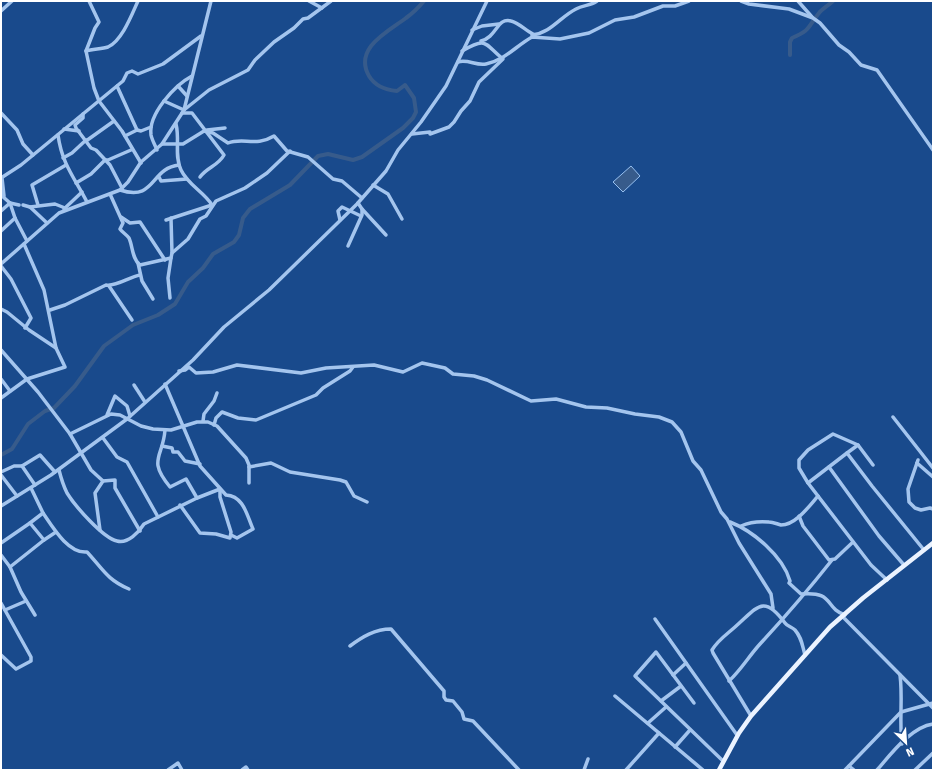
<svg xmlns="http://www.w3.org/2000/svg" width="934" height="771" font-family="'Fira Sans',sans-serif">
	<rect width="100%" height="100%" fill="#194a8c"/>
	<polygon fill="#375b8b" stroke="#97c0f0" points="631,166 640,176 623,192 613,182"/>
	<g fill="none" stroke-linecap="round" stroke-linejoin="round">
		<g stroke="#375b8b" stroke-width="4">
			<path d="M790,55V42L792,38C811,30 807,28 819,13C822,9 829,5 833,1"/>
			<path d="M1,455L12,449L28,424L45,411L54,408L75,386L104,346L133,325L158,315L175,304L188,282L203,268L213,254L234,242L239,235L243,218L250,209L290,185L318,156L328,154L353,160L362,157L403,128L413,118L416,112L414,98L405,85L397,91C386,90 375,86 369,76C353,48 389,31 406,18C413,13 419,7 424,1"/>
		</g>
		<g stroke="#a4c5ee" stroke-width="3.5">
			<polyline points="89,1 99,22 95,28 86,51 94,88 99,101 122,131 141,163"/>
			<polyline points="309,1 322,8"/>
			<polyline points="741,1 749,4 789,9 813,18 820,23 839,45 849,52 861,65 877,70 933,150"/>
			<polyline points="798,1 812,17"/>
			<polyline points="1,11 12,1"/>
			<polyline points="472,30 482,26 499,24"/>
			<path d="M532,35C551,33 560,17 576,9C583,5 590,6 597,1"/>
			<path d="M481,41C497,37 497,17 511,21C519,23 525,30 533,34"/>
			<path d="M86,51C93,49 102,49 108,47C122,41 132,14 138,1"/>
			<path d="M458,62C468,59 476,66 486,64C505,60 516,46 532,37L560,39L589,33L615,20L634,17L663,6H675L689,1"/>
			<polyline points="117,86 137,130"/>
			<polyline points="178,86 187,96"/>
			<polyline points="164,101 184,110 209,90 248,70 255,60 274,42 294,28 303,19 308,18 331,1"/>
			<polyline points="1,113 17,130 23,144 33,155"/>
			<path d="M182,113H192L224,155C218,166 207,167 200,177"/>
			<polyline points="83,114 83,118 75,125 76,128 91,148 96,150 110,165 122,188"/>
			<polyline points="64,129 79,131"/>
			<polyline points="207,130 225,128"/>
			<path d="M412,134L430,132V134L449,127L454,122L461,111L470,101L479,82L503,59C484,44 488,36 462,51"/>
			<path d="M58,135C62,164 74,177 87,202"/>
			<polyline points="125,136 137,130 141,131 151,127"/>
			<polyline points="86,141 114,121"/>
			<path d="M162,144H183L204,131L213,133L228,143C243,137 256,147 274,136L287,151L308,157L333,179L342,181L362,198"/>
			<path d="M157,150C155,145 152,140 151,135C148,114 175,85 192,76"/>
			<polyline points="63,158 72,153 86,140"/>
			<polyline points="159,177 161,181 187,179"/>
			<polyline points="1,178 21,165 123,81 127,73 132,71 138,74 163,64 201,36"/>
			<polyline points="2,178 4,196"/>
			<polyline points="76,183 91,174 105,160 108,160 131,150"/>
			<polyline points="373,185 388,194 402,219"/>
			<path d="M120,190C156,202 150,168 179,165"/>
			<path d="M110,194L123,223L120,229C122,232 127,235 129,238C133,247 132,259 140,265L171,258L172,253L188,239L200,219L206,216L216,201L245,188L267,173L290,151"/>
			<polyline points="1,195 10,203 19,205"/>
			<polyline points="10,203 15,218 27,241"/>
			<polyline points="358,203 362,209 386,235"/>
			<polyline points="23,205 30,207 47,223"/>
			<polyline points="38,205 32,185 66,165"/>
			<polyline points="30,207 55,204 65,208"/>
			<polyline points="64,209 82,192"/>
			<polyline points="1,211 10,203"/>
			<polyline points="121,217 130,223 140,222 165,260"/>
			<polyline points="171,218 172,253"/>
			<path d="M166,220L212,205C204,192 188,185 181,170C174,155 180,140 176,124"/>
			<polyline points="340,220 338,211 342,207 361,216"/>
			<polyline points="1,231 15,218"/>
			<polyline points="348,246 362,215 362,209"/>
			<polyline points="138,263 142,281 153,299"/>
			<polyline points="1,264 59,213 120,190 128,182 141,162 162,144 184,110 211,1"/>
			<polyline points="1,266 11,279 31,318 25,328"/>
			<polyline points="109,286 132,320"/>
			<polyline points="170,298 168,278 171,258"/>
			<polyline points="1,309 7,312 29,330 56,348"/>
			<path d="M50,310L65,305L106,285C116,287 129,277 140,275"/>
			<polyline points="1,350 38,392 70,434 91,470 103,481 115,480 115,488 140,531"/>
			<polyline points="179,371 185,370 189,367 196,373 213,372 237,365 301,373 326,368 374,365 403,372 422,363 445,368 453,374 474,376 487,380 531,401 556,399 586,407 607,408 635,414 659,417 672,422 681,432 693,461 701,470 721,512 727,519 739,543 771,594 773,608"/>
			<polyline points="1,379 10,391"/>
			<path d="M165,384L200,466L226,495C244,496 247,516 253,529L237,538L231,535"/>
			<polyline points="134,385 145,402"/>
			<polyline points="1,398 27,379 65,367 56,348 44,290 24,244"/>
			<polyline points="107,415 115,396 127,406 130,416"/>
			<polyline points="893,417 933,468"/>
			<polyline points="203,421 204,414 214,401 217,393"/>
			<polyline points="214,425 216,418 222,412 238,418 256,420 316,395 323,388 350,371 353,367"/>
			<path d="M165,430C163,458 147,459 170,487L186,479L197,498L220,489V497L231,532L230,538L216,534L200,533L180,505"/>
			<polyline points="70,434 111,414 120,415 141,426 153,429 171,430 197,422 208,422 217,426 246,458 249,465 249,483"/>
			<polyline points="103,438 117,457 127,462 158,517"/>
			<polyline points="858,445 847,453 872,486 924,550"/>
			<polyline points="162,446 172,448 173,452 178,452 185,461 200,464"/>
			<polyline points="918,460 908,489 909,502 915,508 921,510 930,508 933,509"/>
			<polyline points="917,463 933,477"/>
			<polyline points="873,465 858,445 833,434 808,450 799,460 799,468 808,483 871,565 887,580"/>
			<polyline points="22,466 40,455 55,472"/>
			<polyline points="249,467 271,463 290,472 340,480 346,482 354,496 367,502"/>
			<polyline points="829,467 879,536 904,565"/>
			<path d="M59,470C61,478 63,485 67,493C75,506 103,538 117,541C128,544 139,532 144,524L197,498"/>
			<polyline points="1,472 14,466 22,466 35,485"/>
			<polyline points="1,475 17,496"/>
			<polyline points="808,483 847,453"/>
			<polyline points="31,488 43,513 30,523 44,540 10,567 21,592 35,615"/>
			<polyline points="1,506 51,475 127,419 193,360 224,327 269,290 357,204 386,171 398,150 421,122 446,86 487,1"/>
			<path d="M43,513C52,526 68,554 87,552C102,568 107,580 129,589"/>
			<polyline points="799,516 803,526 829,560 835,559 853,542"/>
			<path d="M730,522C753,531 783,556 790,581L789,583L801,594C835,591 824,608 845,615L843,617L933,708"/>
			<path d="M741,526C750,522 759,521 769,522C773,522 777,524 781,525C796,525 810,505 818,496"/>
			<polyline points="100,530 95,493 103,481"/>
			<polyline points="44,540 56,532"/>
			<polyline points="1,543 30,523"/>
			<polyline points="1,555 10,567"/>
			<polyline points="1,603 31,657 31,661 16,669 1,655"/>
			<polyline points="5,610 26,601"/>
			<polyline points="655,619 737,735"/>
			<path d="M350,646C362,637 375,629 391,629L444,691V697L446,700L453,701L462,712L464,719L473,721L519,770"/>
			<polyline points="673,675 686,663"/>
			<path d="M900,675C903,698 899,721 902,744"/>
			<path d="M729,681C741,670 749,656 760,644C785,617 809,589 832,560"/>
			<polyline points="615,696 703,770"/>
			<polyline points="661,701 681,686"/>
			<polyline points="694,703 656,652 635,676 723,761"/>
			<path d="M751,716L713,653L712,650C718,640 726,635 735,627C757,608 763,593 785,623C787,626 792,627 795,630C802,638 802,645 805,655"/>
			<polyline points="648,723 666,707"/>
			<polyline points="675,747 690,730"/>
			<polyline points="849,766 854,770"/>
			<polyline points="168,770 178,763 182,770"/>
			<polyline points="242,770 246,767 248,770"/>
			<polyline points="584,770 588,759"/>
			<polyline points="626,770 659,733"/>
			<polyline points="845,770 901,712 933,703"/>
			<path d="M877,770C891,754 911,727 933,724"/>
			<polyline points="915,770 933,753"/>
		</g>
		<polyline stroke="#ebf3ff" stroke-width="4.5" points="719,770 739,733 751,716 830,627 863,598 933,543"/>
	</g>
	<rect width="934" height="771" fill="none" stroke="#ffffff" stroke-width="4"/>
	<g transform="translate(906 743) rotate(155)" stroke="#194a8c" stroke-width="3" paint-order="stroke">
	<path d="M0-3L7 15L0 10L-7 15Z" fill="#ffffff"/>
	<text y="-6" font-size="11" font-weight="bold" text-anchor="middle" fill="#ffffff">N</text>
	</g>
</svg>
